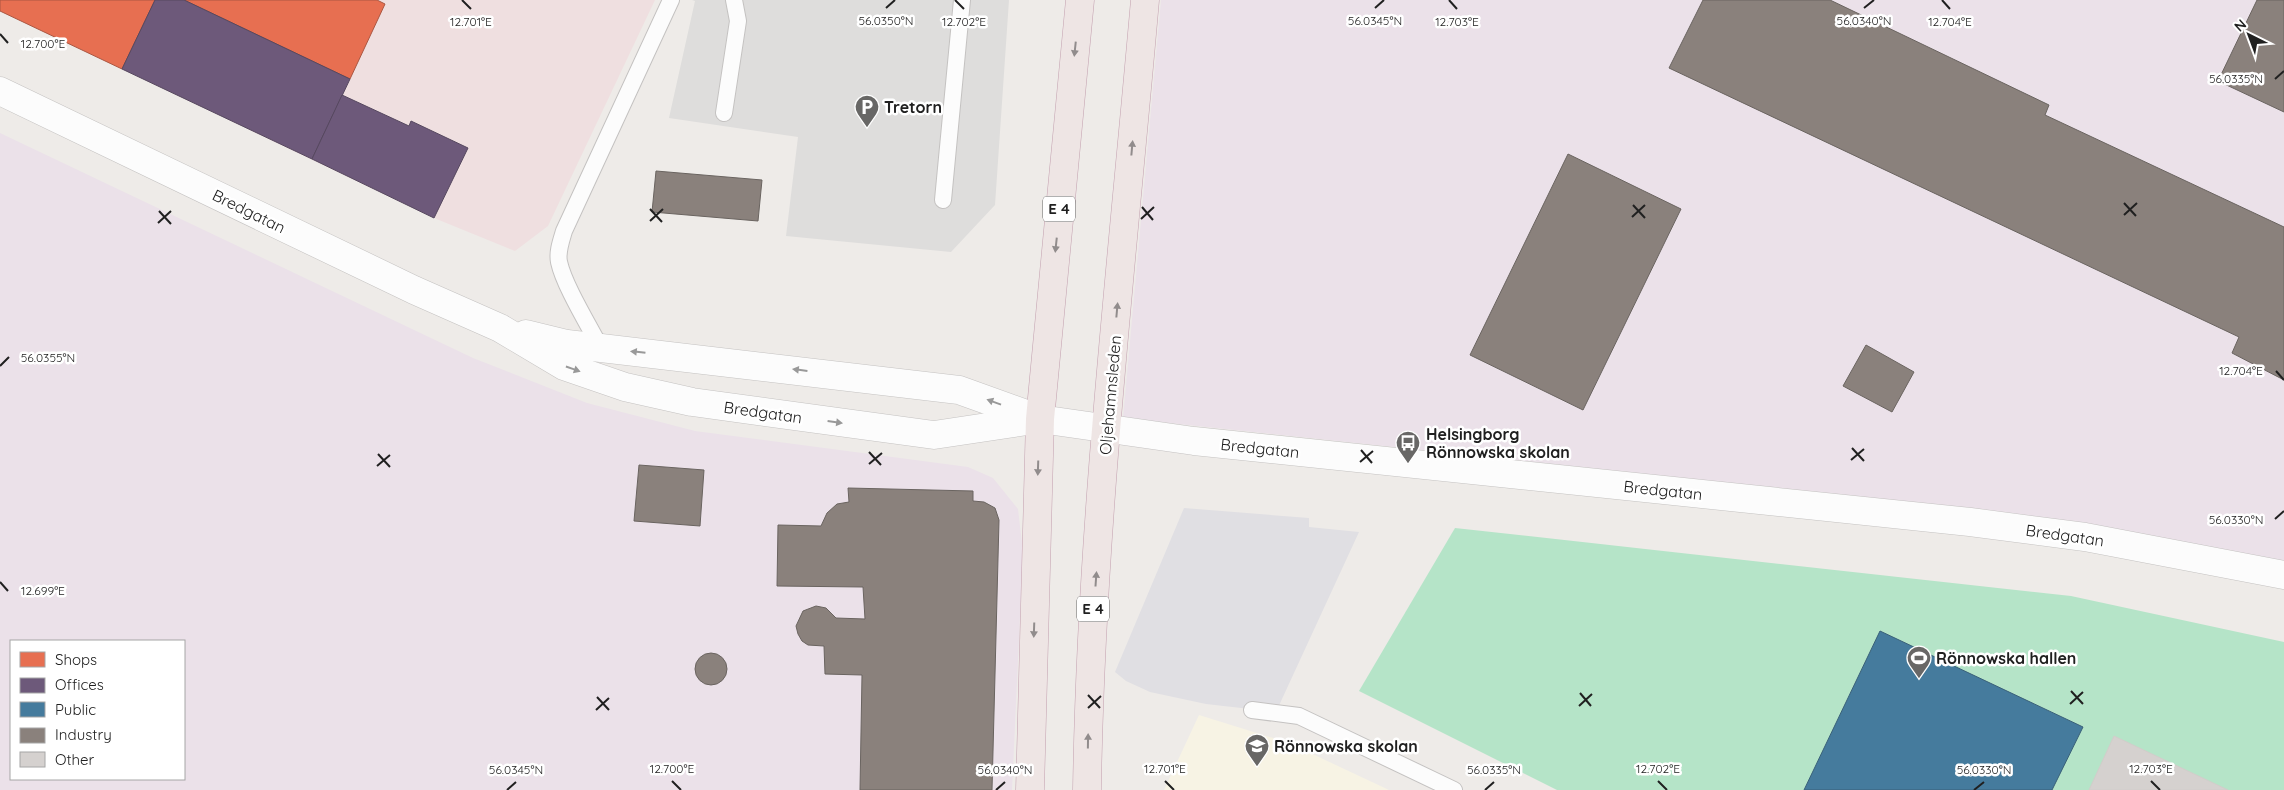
<svg xmlns="http://www.w3.org/2000/svg" width="2284" height="790" font-family="Quicksand,sans-serif">
	<rect width="100%" height="100%" fill="#eeebe8"/>
	<polygon fill="#efdfe0" points="0,0 655,0 548,226 515,251 434,218 0,11"/>
	<g fill="#ebe1e9" fill-rule="evenodd">
		<polygon points="1161,0 2284,0 2284,561 1973,509 1123,418"/>
		<path d="M0,133L473,358L587,403L695,431L968,467L993,478L1018,509L1023,552L1012,790H0ZM11,641H184V779H11Z"/>
	</g>
	<polygon fill="#f7f3e4" points="1199,715 1289,743 1389,790 1164,790"/>
	<polygon fill="#b5e4c8" points="1455,528 2071,596 2284,642 2284,790 1557,790 1359,691"/>
	<polygon fill="#dedddc" points="692,0 1009,0 995,205 951,252 786,236 798,137 669,118 695,1"/>
	<polygon fill="#e0dfe3" points="1184,508 1309,518 1309,527 1359,532 1276,712 1206,704 1150,692 1126,681 1115,672"/>
	<g fill="#e76f51" stroke="#ab5742">
		<polygon points="0,0 155,0 122,69 0,11"/>
		<polygon points="184,0 377,0 385,4 350,79"/>
	</g>
	<g fill="#6d597a" stroke="#56485f">
		<polygon points="155,0 184,0 350,79 312,159 122,69"/>
		<polygon points="342,95 409,126 411,121 468,148 434,218 312,159"/>
	</g>
	<polygon fill="#457b9d" stroke="#3a6078" points="1880,631 2083,727 2052,790 1804,790"/>
	<g fill="#8a817c" stroke="#6a6460">
		<polygon points="1703,0 1830,0 2049,105 2045,115 2284,227 2284,380 2232,353 2239,337 1669,68"/>
		<polygon points="2257,0 2284,0 2284,112 2218,81"/>
		<polygon points="1568,154 1681,209 1583,410 1470,355"/>
		<polygon points="656,171 762,180 758,221 652,212"/>
		<polygon points="1866,345 1914,372 1892,412 1843,386"/>
		<polygon points="639,465 704,470 700,526 634,521"/>
		<polygon points="848,488 973,491 973,501 984,502 995,508 999,520 992,790 860,790 862,675 825,674 824,646 808,645 802,641 798,634 796,626 803,611 816,606 826,608 836,618 865,619 863,587 777,586 778,525 821,526 827,513 837,504 849,502"/>
		<circle cx="711" cy="669" r="16"/>
	</g>
	<polygon fill="#d5d1cf" stroke="#d1cdca" points="2114,736 2228,790 2089,790"/>
	<g fill="none" stroke-linecap="round" stroke-linejoin="round">
		<defs>
			<g id="service">
				<polyline points="724,113 738,21 734,0"/>
				<polyline points="943,200 962,0"/>
				<path d="M600,347C588,324 564,285 559,262C557,252 561,241 564,231L671,0"/>
				<polyline points="1252,710 1299,716 1454,790"/>
			</g>
			<g id="minor">
				<polyline points="0,91 414,290 500,328 564,366 625,387 692,402 934,435 1040,419"/>
				<polyline points="526,334 567,344 959,390 1037,418"/>
			</g>
			<polyline id="tertiary" points="1040,419 1194,441 1970,522 2085,537 2284,575"/>
			<g id="trunk">
				<polyline points="1030,790 1040,419 1080,0"/>
				<path d="M1087,790C1091,526 1122,263 1145,0"/>
			</g>
		</defs>
		<use href="#service" stroke="#c4c2c1" stroke-width="18"/>
		<use href="#minor" stroke="#c4c2c1" stroke-width="29"/>
		<use href="#tertiary" stroke="#c4c2c1" stroke-width="29"/>
		<use href="#trunk" stroke="#c3a0af" stroke-width="29"/>
		<use href="#service" stroke="#fcfcfc" stroke-width="16"/>
		<use href="#minor" stroke="#fcfcfc" stroke-width="28"/>
		<use href="#tertiary" stroke="#fcfcfc" stroke-width="28"/>
		<use href="#trunk" stroke="#eee5e4" stroke-width="28"/>
	</g>
	<defs><path id="oneway-solid" d="M-6-.8H1V-3.2L6.5 0L1 3.2V.8H-6Z" transform="scale(1.25)"/></defs>
	<g fill="#918c8c">
		<use href="#oneway-solid" transform="translate(1075 49) rotate(96)"/>
		<use href="#oneway-solid" transform="translate(1132 148) rotate(-85)"/>
		<use href="#oneway-solid" transform="translate(1056 245) rotate(96)"/>
		<use href="#oneway-solid" transform="translate(1117 310) rotate(-85)"/>
		<use href="#oneway-solid" transform="translate(1038 468) rotate(92)"/>
		<use href="#oneway-solid" transform="translate(1096 579) rotate(-86)"/>
		<use href="#oneway-solid" transform="translate(1034 630) rotate(92)"/>
		<use href="#oneway-solid" transform="translate(1088 741) rotate(-89)"/>
	</g>
	<g fill="#999">
		<use href="#oneway-solid" transform="translate(638 352) rotate(-174)"/>
		<use href="#oneway-solid" transform="translate(573 369) rotate(19)"/>
		<use href="#oneway-solid" transform="translate(800 370) rotate(-173)"/>
		<use href="#oneway-solid" transform="translate(994 402) rotate(-160)"/>
		<use href="#oneway-solid" transform="translate(835 422) rotate(8)"/>
	</g>
	<path fill="none" stroke="#202020" stroke-width="2" d="M462,0L471,9M955,0L964,9M1449,0L1457,9M1942,0L1950,9M886,8L895,0M1375,8L1384,0M1864,8L1874,0M0,34L8,43M2275,79L2284,71M2124,203L2136,216M1633,205L1645,218M1142,207L1153,220M650,209L662,222M159,211L171,224M2124,215L2137,203M1632,217L1645,205M1141,219L1154,207M650,221L663,209M158,223L171,211M0,366L9,357M2276,371L2284,380M1852,448L1864,461M1361,450L1372,463M869,452L881,465M378,454L390,467M1851,460L1864,449M1360,462L1373,451M869,464L882,453M377,466L390,455M2275,519L2284,511M0,582L8,591M2071,691L2083,704M1580,693L1591,706M1088,695L1100,708M597,697L609,710M2070,704L2083,692M1579,706L1592,694M1088,708L1101,696M596,710L609,698M672,781L681,790M1165,781L1174,790M1658,781L1667,790M2151,781L2160,790M507,790L516,782M996,790L1005,782M1485,790L1494,782M1974,790L1984,782"/>
	<defs>
		<symbol id="parking-pin" viewBox="-11 -11 22 30"><path d="M0 17L-7.5 6A9.5 9.5 0 1 1 7.5 6Z" fill="#686766" stroke="#fff"/><path d="M-3.5-5.5H1a3.5 3.5 0 0 1 0 7H-1V5.5H-3.5ZM-1-3.4V-.6H.8a1.4 1.4 0 0 0 0-2.8Z" fill="#fff"/></symbol>
		<symbol id="bus-pin" viewBox="-11 -11 22 30"><path d="M0 17L-7.5 6A9.5 9.5 0 1 1 7.5 6Z" fill="#686766" stroke="#fff"/><path d="M-5-6H5V4H4V6H2V4H-2V6H-4V4H-5ZM-3.5-4V0h7V-4ZM-3.5 1.2v1.5H-2V1.2ZM2 1.2v1.5H3.5V1.2Z" fill="#fff"/></symbol>
		<symbol id="stadium-pin" viewBox="-11 -11 22 30"><path d="M0 17L-7.5 6A9.5 9.5 0 1 1 7.5 6Z" fill="#686766" stroke="#fff"/><path d="M0-5a6.5 5 0 1 0 0 10a6.5 5 0 1 0 0-10ZM-3.5-1.8h7v3.6h-7Z" fill="#fff"/></symbol>
		<symbol id="school-pin" viewBox="-11 -11 22 30"><path d="M0 17L-7.5 6A9.5 9.5 0 1 1 7.5 6Z" fill="#686766" stroke="#fff"/><path d="M0-5L7-2L0 1L-7-2ZM-4 1L0 2.5L4 1V4Q0 6-4 4Z" fill="#fff"/></symbol>
	</defs>
	<g fill-rule="evenodd">
		<use href="#parking-pin" x="853" y="93" width="28" height="38"/>
		<use href="#bus-pin" x="1394" y="429" width="28" height="38"/>
		<use href="#stadium-pin" x="1905" y="644" width="28" height="38"/>
		<use href="#school-pin" x="1243" y="732" width="28" height="38"/>
	</g>
	<g text-anchor="middle" stroke-width="5" stroke-linejoin="round" paint-order="stroke">
		<g fill="#fff" stroke="#636363" stroke-width="1">
			<rect x="1043" y="196.5" width="32" height="25" rx="4"/>
			<rect x="1077" y="596.5" width="32" height="25" rx="4"/>
		</g>
		<g font-size="15" font-weight="bold" fill="#202020">
			<text x="1059" y="214">E 4</text>
			<text x="1093" y="614">E 4</text>
		</g>
		<g font-size="16" font-weight="bold" fill="#202020" stroke="#fff" text-anchor="start">
			<text x="884" y="113">Tretorn</text>
			<text x="1426" y="440">Helsingborg<tspan x="1426" dy="18">Rönnowska skolan</tspan></text>
			<text x="1936" y="664">Rönnowska hallen</text>
			<text x="1274" y="752">Rönnowska skolan</text>
		</g>
		<g font-size="16" fill="#202020" stroke="#fff">
			<text transform="translate(249 211) rotate(26)" y="6">Bredgatan</text>
			<text transform="translate(1110 395) rotate(-85)" y="6">Oljehamnsleden</text>
			<text transform="translate(763 412) rotate(8)" y="6">Bredgatan</text>
			<text transform="translate(1260 448) rotate(6)" y="6">Bredgatan</text>
			<text transform="translate(1663 490) rotate(6)" y="6">Bredgatan</text>
			<text transform="translate(2065 535) rotate(8)" y="6">Bredgatan</text>
		</g>
	</g>
	<g font-size="12" text-anchor="middle" fill="#202020" stroke="#fff" stroke-width="5" stroke-linejoin="round" paint-order="stroke">
		<text x="886" y="25">56.0350°N</text>
		<text x="1375" y="25">56.0345°N</text>
		<text x="1864" y="25">56.0340°N</text>
		<text x="471" y="26">12.701°E</text>
		<text x="964" y="26">12.702°E</text>
		<text x="1457" y="26">12.703°E</text>
		<text x="1950" y="26">12.704°E</text>
		<text x="43" y="48">12.700°E</text>
		<text x="2236" y="83">56.0335°N</text>
		<text x="48" y="362">56.0355°N</text>
		<text x="2241" y="375">12.704°E</text>
		<text x="2236" y="524">56.0330°N</text>
		<text x="43" y="595">12.699°E</text>
		<text x="672" y="773">12.700°E</text>
		<text x="1165" y="773">12.701°E</text>
		<text x="1658" y="773">12.702°E</text>
		<text x="2151" y="773">12.703°E</text>
		<text x="516" y="774">56.0345°N</text>
		<text x="1005" y="774">56.0340°N</text>
		<text x="1494" y="774">56.0335°N</text>
		<text x="1984" y="774">56.0330°N</text>
	</g>
	<rect x="10" y="640" width="175" height="140" fill="#ffffff" stroke="#a6a6a6"/>
	<rect x="20" y="652" width="25" height="15" fill="#e76f51" stroke="#a6a6a6"/>
	<text x="55" y="665" font-size="15" fill="#202020">Shops</text>
	<rect x="20" y="678" width="25" height="15" fill="#6d597a" stroke="#a6a6a6"/>
	<text x="55" y="690" font-size="15" fill="#202020">Offices</text>
	<rect x="20" y="702" width="25" height="15" fill="#457b9d" stroke="#a6a6a6"/>
	<text x="55" y="715" font-size="15" fill="#202020">Public</text>
	<rect x="20" y="728" width="25" height="15" fill="#8a817c" stroke="#a6a6a6"/>
	<text x="55" y="740" font-size="15" fill="#202020">Industry</text>
	<rect x="20" y="752" width="25" height="15" fill="#d5d1cf" stroke="#a6a6a6"/>
	<text x="55" y="765" font-size="15" fill="#202020">Other</text>
	<g transform="translate(2249 35) rotate(318)" stroke="#ffffff" stroke-width="4" paint-order="stroke">
	<path d="M0-4L9 19L0 12L-9 19Z" fill="#202020"/>
	<text y="-8" font-size="14" font-weight="bold" text-anchor="middle" fill="#202020">N</text>
	</g>
</svg>
